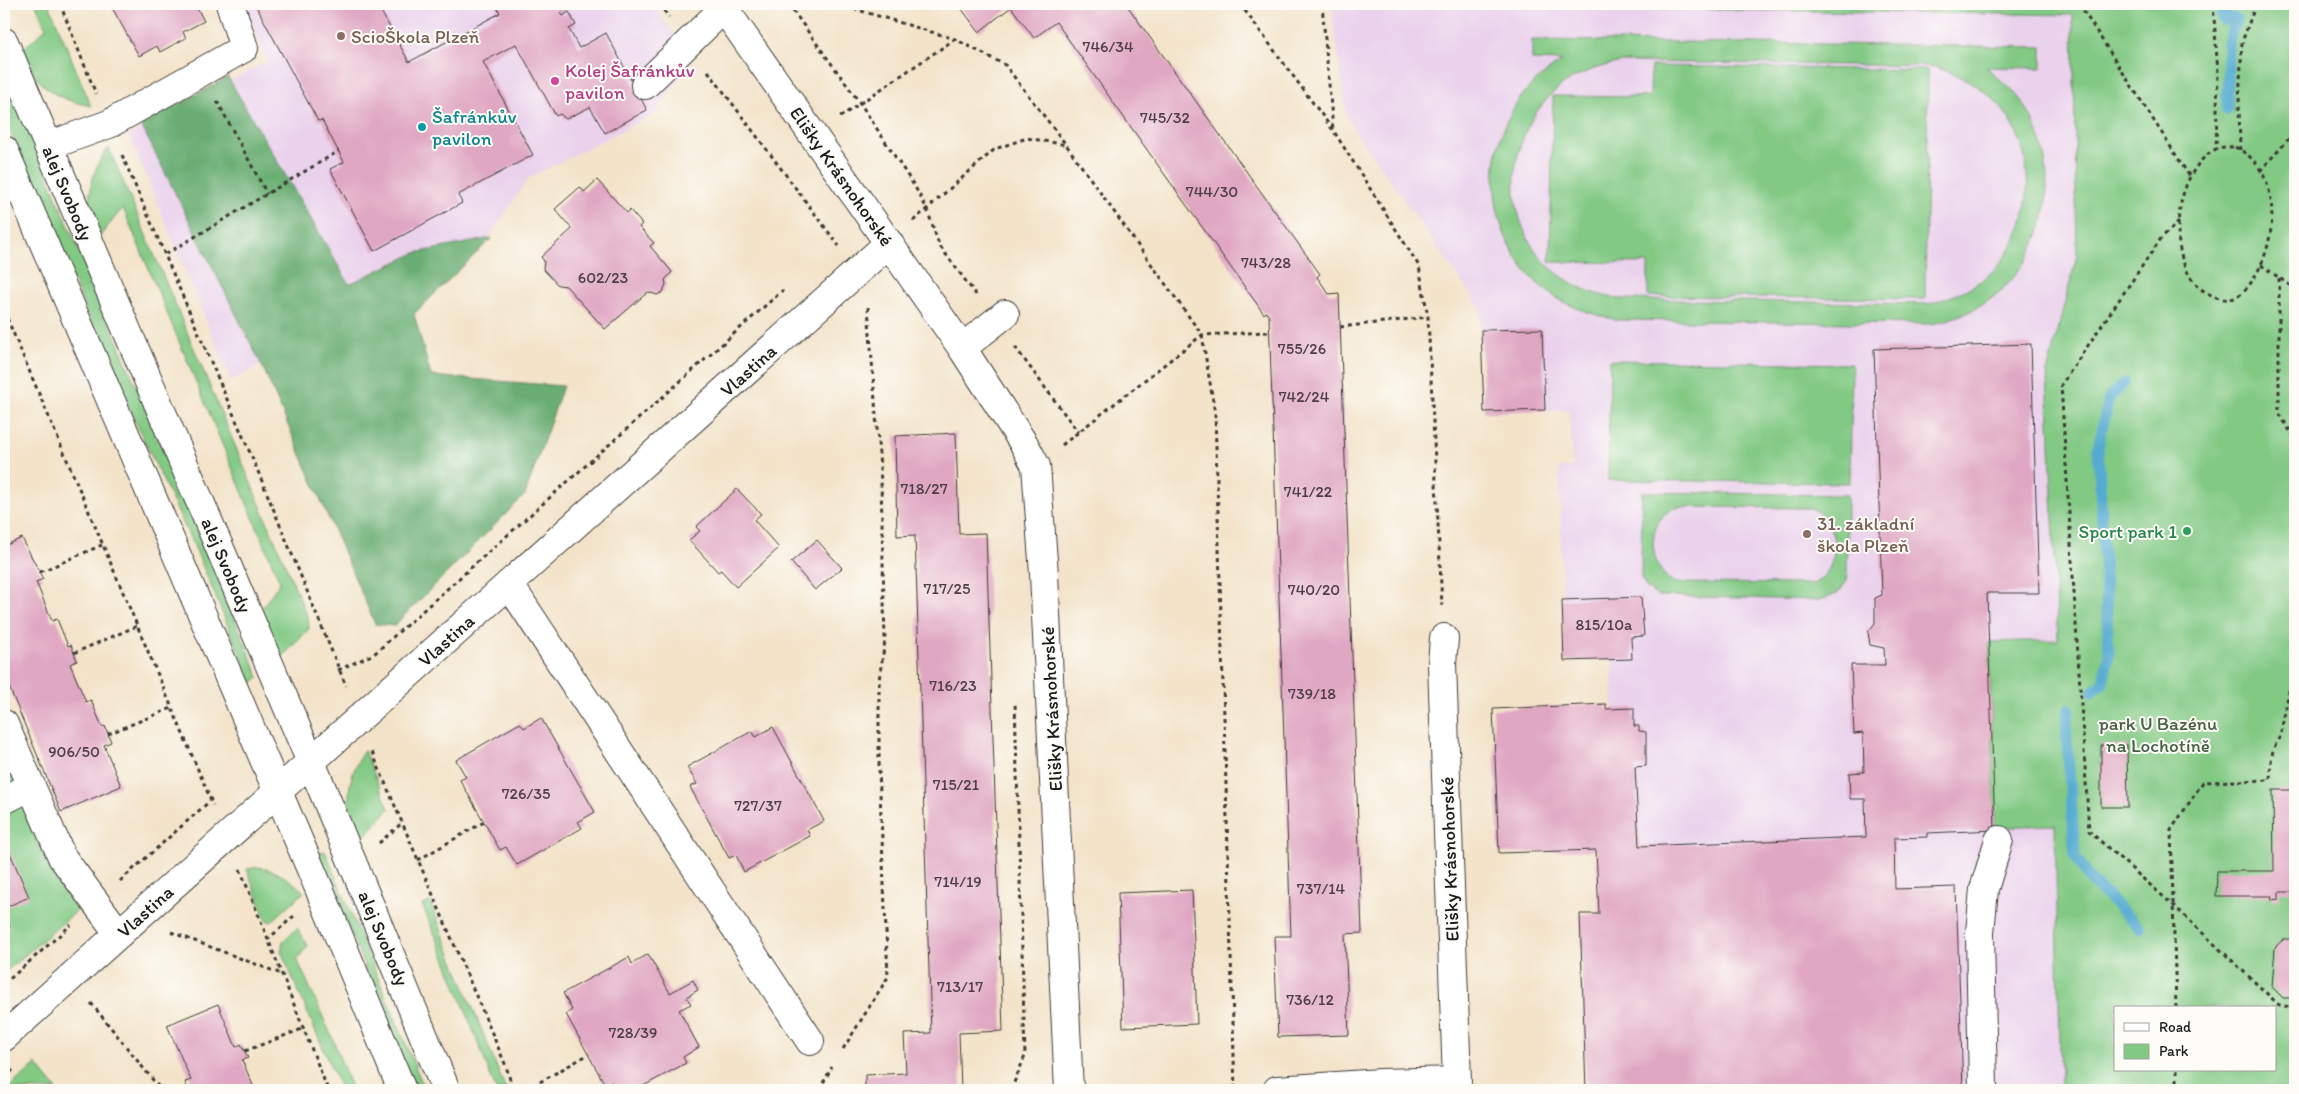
<svg xmlns="http://www.w3.org/2000/svg" width="2299" height="1094" font-family="Itim,sans-serif">
	<rect width="100%" height="100%" fill="#fdfcf7"/>
	<filter id="ink" filterUnits="userSpaceOnUse"><feTurbulence type="fractalNoise" baseFrequency=".02" numOctaves="2"/><feDisplacementMap in="SourceGraphic" scale="10" xChannelSelector="R" yChannelSelector="G"/><feConvolveMatrix kernelMatrix="1 2 1 2 8 2 1 2 1" color-interpolation-filters="sRGB"/></filter>
	<filter id="wash" filterUnits="userSpaceOnUse"><feTurbulence type="fractalNoise" baseFrequency=".0096" numOctaves="4" result="noise"/><feDisplacementMap in="SourceGraphic" scale="20" xChannelSelector="R" yChannelSelector="G"/><feGaussianBlur stdDeviation="1.12" result="paint"/><feColorMatrix in="noise" values="0 0 0 0 0 0 0 0 0 0 0 0 0 0 0 0 0 1.4 0 .05"/><feComposite in="paint" operator="in"/></filter>
	<g filter="url(#wash)">
		<rect width="100%" height="100%" fill="#f3e3c9"/>
		<g fill="#ead1ec">
			<polygon points="243,4 652,4 693,60 654,114 529,178 482,248 231,381 129,135 268,61"/>
			<polygon points="1331,5 2073,15 2077,255 2047,372 2058,641 1989,642 1995,827 2055,825 2061,1090 1586,1090 1580,914 1599,913 1596,850 1499,853 1493,709 1606,704 1606,709 1613,708 1612,660 1564,661 1559,468 1573,467 1569,410 1484,412 1480,308 1347,119"/>
		</g>
		<g fill="#82c984" stroke="#4f7250" fill-rule="evenodd">
			<path d="M36,4H49L91,106C53,99 38,86 20,52L46,28Z"/>
			<path d="M1610,4H2295V1090H2061L2055,825L1995,827L1989,642L2058,640L2047,372L2077,255L2073,15L1610,8ZM2115,1008H2275V1070H2115Z"/>
			<path d="M1532,40L2042,47V68L1986,67C2000,80 2016,91 2026,108C2065,173 2049,260 1985,303C1968,314 1950,319 1932,324L1616,320C1597,315 1580,311 1562,301C1491,262 1473,159 1522,96C1533,81 1548,71 1562,61L1532,60ZM1622,62L1932,66C1955,73 1975,82 1992,98C2040,143 2038,225 1993,271C1975,288 1952,297 1929,304L1619,299C1602,296 1587,292 1572,283C1501,244 1497,145 1554,92C1573,74 1597,67 1622,62Z"/>
			<polygon points="1651,66 1928,70 1925,299 1648,296 1648,263 1550,262 1553,96 1650,97"/>
			<polygon points="4,73 259,677 252,683 195,548 117,383 4,117"/>
			<path d="M109,148L308,618L309,629L280,659L257,615L280,582L123,208L99,237C96,230 92,222 90,214C87,194 94,162 109,148Z"/>
			<polygon points="1610,360 1852,364 1850,483 1608,480"/>
			<path d="M1642,492L1847,495V573C1846,591 1834,597 1818,600L1658,596L1646,587L1641,577ZM1679,507L1811,508C1841,521 1842,570 1813,584L1675,583C1646,569 1645,514 1679,507Z"/>
			<polygon points="4,739 78,910 4,973"/>
			<path d="M364,750L389,809L358,843C346,807 344,783 364,750Z"/>
			<polygon points="325,851 425,1090 415,1090 318,853"/>
			<path d="M258,867C278,871 289,878 304,892L271,922L266,920L247,869Z"/>
			<polygon points="430,902 506,1090 507,1090 496,1090 448,965 422,905"/>
			<polygon points="297,928 308,946 297,959 332,1037 352,1090 341,1090 281,951 283,941"/>
			<polygon points="36,1064 57,1090 6,1090"/>
		</g>
		<polygon fill="#69ad72" stroke="#426447" points="228,77 349,284 415,253 492,238 414,314 431,376 563,386 525,495 394,626 375,624 263,368 141,125"/>
		<g fill="none" stroke-linecap="round" stroke-linejoin="round">
			<g stroke="#55abd1" stroke-width="11">
				<polyline points="2227,4 2221,17 2223,20 2233,18 2236,20 2228,43 2227,110"/>
				<polyline points="2092,692 2103,683 2109,654 2098,447 2109,398 2124,383"/>
				<polyline points="2069,709 2066,726 2075,856 2091,881 2140,928"/>
			</g>
		</g>
		<g id="blocks">
			<g fill="#e0a7c3">
				<polygon points="110,4 195,4 204,21 183,32 186,38 160,52 157,46 139,56"/>
				<polygon points="255,4 377,4 409,62 500,13 495,4 579,4 561,13 563,16 569,12 576,25 569,29 579,48 606,33 647,110 605,133 590,107 566,119 560,114 556,116 516,44 483,62 533,155 458,195 462,203 374,251 330,169 344,162 322,120 318,121"/>
				<polygon points="958,4 1076,4 1078,6 1082,4 1126,4 1320,274 1317,277 1329,294 1339,293 1362,933 1345,934 1349,1035 1278,1037 1274,936 1291,936 1269,316 1266,312 1264,314 1056,22 1034,38 1011,7 979,32"/>
				<polygon points="597,180 627,213 630,210 642,224 639,227 654,243 650,246 672,272 665,280 666,284 663,292 657,295 648,292 605,329 566,286 558,285 543,269 544,261 541,257 572,229 555,209 580,187 584,192"/>
				<polygon points="1542,329 1545,410 1484,412 1481,330"/>
				<polygon points="2031,344 2039,593 1987,593 1995,830 1927,833 1927,837 1894,838 1895,889 1956,887 1963,1090 1586,1090 1580,914 1599,914 1596,850 1499,853 1493,709 1606,704 1606,709 1634,708 1634,726 1639,726 1639,731 1646,732 1646,766 1635,767 1639,846 1866,837 1865,799 1850,799 1849,773 1864,772 1863,733 1854,734 1851,665 1885,665 1884,648 1870,645 1868,632 1875,623 1875,598 1882,595 1874,349"/>
				<polygon points="956,433 959,534 986,533 1003,1031 959,1033 961,1090 865,1090 865,1075 906,1073 904,1034 931,1033 915,535 897,536 895,436"/>
				<polygon points="737,489 761,514 754,520 779,548 736,587 721,570 718,572 689,540 700,531 696,527"/>
				<polygon points="22,538 43,579 36,582 52,621 57,619 68,646 71,645 77,661 70,664 86,702 91,700 102,727 105,726 111,742 104,745 121,786 61,812 4,675 4,546"/>
				<polygon points="817,540 842,568 815,590 791,562"/>
				<polygon points="1641,597 1644,636 1631,637 1632,659 1564,661 1562,600"/>
				<polygon points="541,718 595,812 578,822 582,828 517,865 506,847 500,850 460,780 466,777 456,760 520,723 524,728"/>
				<polygon points="773,727 824,821 807,830 810,836 744,872 736,855 729,858 690,787 697,784 687,767 752,731 756,737"/>
				<polygon points="2101,745 2127,745 2128,807 2101,807"/>
				<polygon points="2273,790 2295,790 2295,892 2279,892 2279,899 2271,900 2272,896 2216,896 2217,871 2274,871"/>
				<polygon points="4,839 29,897 4,908"/>
				<polygon points="1192,890 1197,1024 1123,1027 1118,893"/>
				<polygon points="4,913 10,927 4,929"/>
				<polygon points="2284,939 2295,939 2295,998 2283,998 2272,987 2275,947"/>
				<polygon points="648,954 670,993 693,980 698,990 686,997 691,1004 679,1010 699,1047 683,1057 686,1063 636,1090 616,1090 611,1082 605,1085 566,1014 572,1010 563,993 629,957 632,964"/>
				<polygon points="218,1004 236,1047 241,1044 248,1058 242,1060 255,1090 188,1090 185,1082 191,1080 167,1025"/>
			</g>
		</g>
	</g>
	<g filter="url(#ink)">
		<use href="#blocks" fill-opacity="0" stroke="#3c3a36" stroke-width="1"/>
		<g fill="none" stroke-linecap="round" stroke-linejoin="round">
			<defs>
				<g id="minor">
					<polyline points="721,4 962,348 1024,444 1036,466 1044,574 1069,1090"/>
					<polyline points="4,42 311,762 446,1090"/>
					<polyline points="645,85 724,8"/>
					<polyline points="48,146 109,124 244,48 230,4"/>
					<polyline points="4,150 321,893 402,1090"/>
					<polyline points="962,348 1005,314"/>
					<polyline points="509,584 810,1041"/>
					<polyline points="4,724 62,857 119,934"/>
					<polyline points="4,800 31,786"/>
					<polyline points="4,1037 889,243"/>
					<polyline points="1277,1090 1381,1083 1457,1081 1442,664 1444,638"/>
					<polyline points="1983,1090 1980,933 1984,889 1999,840"/>
				</g>
			</defs>
			<use href="#minor" stroke="#3c3a36" stroke-width="30"/>
			<g stroke="#3c3a36" stroke-width="3" stroke-dasharray="4 4" stroke-linecap="butt">
				<polyline points="60,4 96,94"/>
				<polyline points="659,4 669,17"/>
				<polyline points="788,4 860,103 915,187 927,209 939,245 977,296"/>
				<polyline points="838,4 955,39 1005,65 1067,146 1202,335 1215,413 1235,1090"/>
				<polyline points="1240,4 1333,130 1419,266 1428,317 1442,606"/>
				<polyline points="1322,4 1333,130"/>
				<polyline points="2079,4 2190,177"/>
				<polyline points="2213,4 2218,72 2216,149"/>
				<polyline points="708,71 839,246"/>
				<polyline points="217,101 267,194"/>
				<polyline points="840,117 955,39"/>
				<path d="M2235,147C2285,171 2278,246 2250,284C2245,290 2238,299 2229,299C2223,300 2216,297 2211,295C2162,273 2171,172 2216,149C2222,146 2229,147 2235,147Z"/>
				<polyline points="2240,150 2239,103 2242,42 2256,4"/>
				<polyline points="122,155 257,469 346,686"/>
				<polyline points="2260,171 2295,132"/>
				<polyline points="913,221 995,149 1027,138 1067,145"/>
				<polyline points="2179,222 2162,237 2061,385 2089,831 2174,906 2279,1005 2295,1008"/>
				<polyline points="166,254 339,151"/>
				<polyline points="2261,265 2295,289"/>
				<polyline points="2279,278 2279,413 2295,439"/>
				<polyline points="4,311 213,805"/>
				<polyline points="1340,327 1428,317"/>
				<polyline points="1015,347 1078,432"/>
				<polyline points="1062,445 1202,335 1268,332"/>
				<polyline points="40,572 102,545"/>
				<polyline points="74,653 137,626"/>
				<polyline points="338,670 374,654 783,290"/>
				<polyline points="108,734 172,708"/>
				<polyline points="372,752 506,1066 513,1090"/>
				<polyline points="379,843 402,823"/>
				<polyline points="418,860 484,822"/>
				<polyline points="240,869 328,1090"/>
				<polyline points="120,881 211,800"/>
				<polyline points="171,932 279,973"/>
				<polyline points="267,940 295,915"/>
				<polyline points="4,984 71,925"/>
				<polyline points="91,1003 161,1090"/>
				<path d="M2176,1008L2171,830L2203,782L2270,780C2271,764 2270,750 2280,737L2295,661"/>
				<polyline points="843,1049 888,977 879,770 879,680 885,641 881,482 868,307"/>
				<polyline points="245,1051 302,1029"/>
				<polyline points="2177,1070 2177,1090"/>
				<polyline points="4,1078 14,1069"/>
				<polyline points="526,1090 589,1054"/>
				<polyline points="819,1090 832,1067"/>
				<polyline points="1011,1090 1025,1056 1015,701"/>
			</g>
			<use href="#minor" stroke="#fff" stroke-width="28"/>
		</g>
	</g>
	<g fill="#8d6e63" stroke="#fdfcf7" stroke-width="2">
		<circle cx="341" cy="36" r="5"/>
		<circle cx="1807" cy="534" r="5"/>
	</g>
	<circle fill="#d1479c" stroke="#fdfcf7" stroke-width="2" cx="555" cy="81" r="5"/>
	<circle fill="#0f9aa8" stroke="#fdfcf7" stroke-width="2" cx="422" cy="127" r="5"/>
	<circle fill="#2e9e5b" stroke="#fdfcf7" stroke-width="2" cx="2187" cy="531" r="5"/>
	<g text-anchor="middle" stroke-width="4" stroke-linejoin="round" paint-order="stroke">
		<g font-size="16" fill="#4d3f46">
			<text x="1108" y="52">746/34</text>
			<text x="1165" y="123">745/32</text>
			<text x="1212" y="197">744/30</text>
			<text x="1266" y="268">743/28</text>
			<text x="603" y="283">602/23</text>
			<text x="1302" y="354">755/26</text>
			<text x="1304" y="402">742/24</text>
			<text x="924" y="494">718/27</text>
			<text x="1308" y="497">741/22</text>
			<text x="947" y="594">717/25</text>
			<text x="1314" y="595">740/20</text>
			<text x="1604" y="630">815/10a</text>
			<text x="953" y="691">716/23</text>
			<text x="1312" y="699">739/18</text>
			<text x="74" y="757">906/50</text>
			<text x="956" y="790">715/21</text>
			<text x="526" y="799">726/35</text>
			<text x="758" y="811">727/37</text>
			<text x="958" y="887">714/19</text>
			<text x="1321" y="894">737/14</text>
			<text x="960" y="992">713/17</text>
			<text x="1310" y="1005">736/12</text>
			<text x="633" y="1038">728/39</text>
		</g>
		<g font-size="19" fill="#785e54" stroke="#fdfcf7" text-anchor="start">
			<text x="351" y="43">ScioŠkola Plzeň</text>
			<text x="1817" y="530">31. základní<tspan x="1817" dy="22">škola Plzeň</tspan></text>
		</g>
		<g font-size="19" fill="#b23c85" stroke="#fdfcf7" text-anchor="start">
			<text x="565" y="77">Kolej Šafránkův<tspan x="565" dy="22">pavilon</tspan></text>
		</g>
		<g font-size="19" fill="#0d838f" stroke="#fdfcf7" text-anchor="start">
			<text x="432" y="123">Šafránkův<tspan x="432" dy="22">pavilon</tspan></text>
		</g>
		<g font-size="19" fill="#1c1c1c" stroke="#fdfcf7">
			<text transform="translate(842 176) rotate(55)" y="7">Elišky Krásnohorské</text>
			<text transform="translate(68 193) rotate(67)" y="7">alej Svobody</text>
			<text transform="translate(748 370) rotate(-42)" y="7">Vlastina</text>
			<text transform="translate(227 565) rotate(67)" y="7">alej Svobody</text>
			<text transform="translate(446 640) rotate(-42)" y="7">Vlastina</text>
			<text transform="translate(1051 709) rotate(-93)" y="7">Elišky Krásnohorské</text>
			<text transform="translate(1449 859) rotate(-92)" y="7">Elišky Krásnohorské</text>
			<text transform="translate(145 911) rotate(-42)" y="7">Vlastina</text>
			<text transform="translate(384 938) rotate(67)" y="7">alej Svobody</text>
		</g>
		<g font-size="19" fill="#27864d" stroke="#fdfcf7" text-anchor="end">
			<text x="2177" y="538">Sport park 1</text>
		</g>
		<g font-size="19" fill="#456146" stroke="#fdfcf7">
			<text x="2158" y="730">park U Bazénu<tspan x="2158" dy="22">na Lochotíně</tspan></text>
		</g>
	</g>
	<rect width="2299" height="1094" fill="none" stroke="#fdfcf7" stroke-width="20"/>
	<rect x="2114" y="1006" width="162" height="65" fill="#fdfcf7" stroke="#a3a29f"/>
	<rect x="2124" y="1023" width="25" height="8" fill="#ffffff" stroke="#a3a29f"/>
	<text x="2159" y="1032" font-size="15" fill="#1c1c1c">Road</text>
	<rect x="2124" y="1044" width="25" height="15" fill="#82c984" stroke="#a3a29f"/>
	<text x="2159" y="1056" font-size="15" fill="#1c1c1c">Park</text>
</svg>
